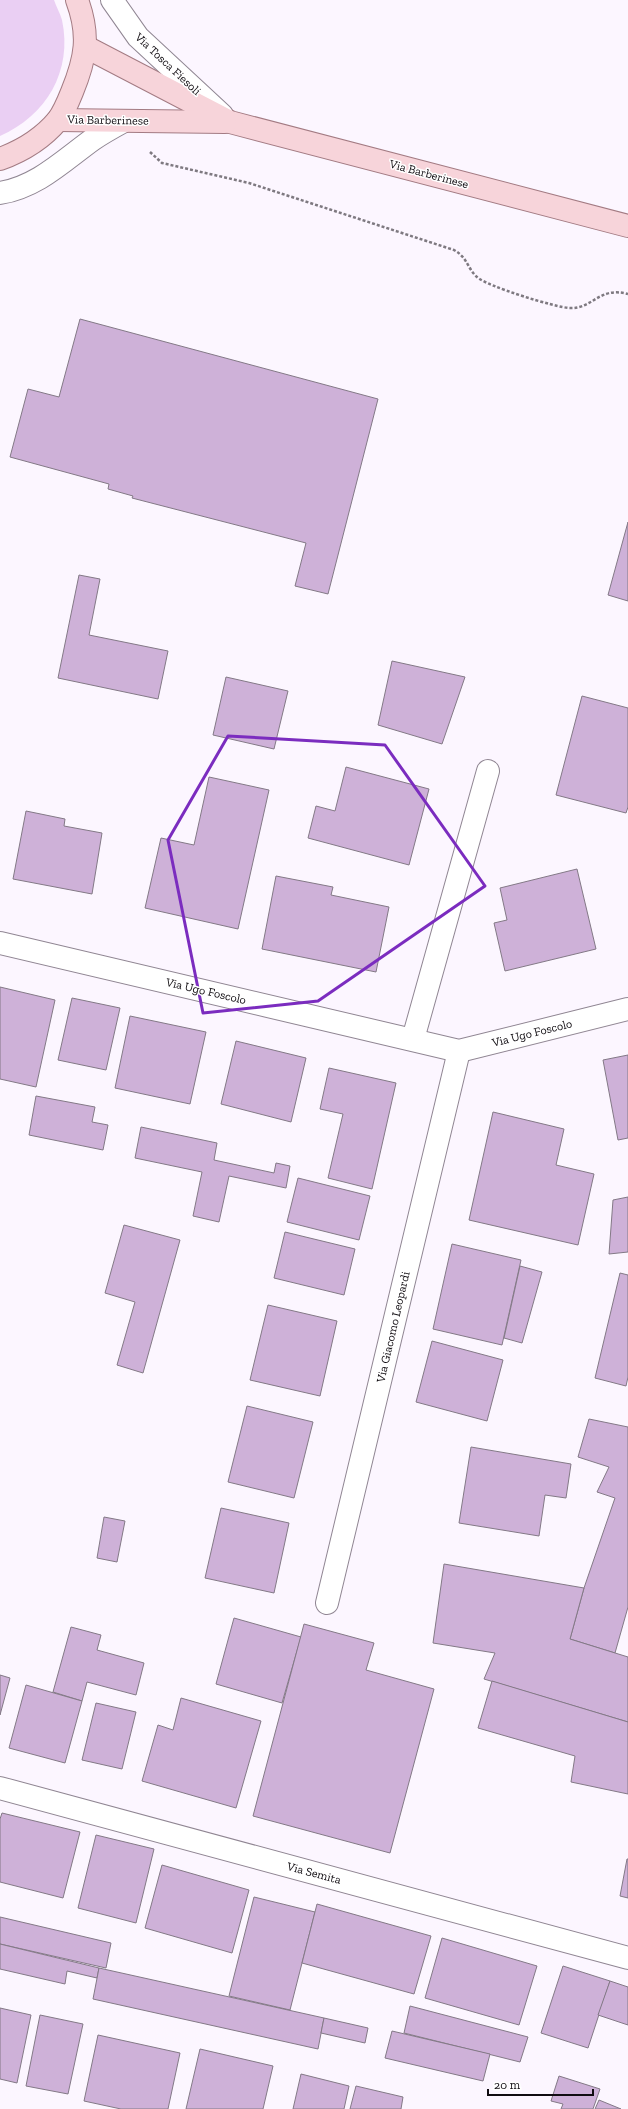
<svg xmlns="http://www.w3.org/2000/svg" width="628" height="2109" font-family="'Zilla Slab',serif">
	<rect width="100%" height="100%" fill="#fcf6ff"/>
	<path fill="#eacff3" d="M0,0H54C56,6 60,13 62,20C73,71 46,116 0,136Z"/>
	<g fill="#ceb1d8" stroke="#837986">
		<polygon points="80,319 378,399 328,594 295,586 306,543 132,498 133,496 108,489 109,484 10,457 28,389 59,397"/>
		<polygon points="628,522 628,601 608,595"/>
		<polygon points="79,575 100,579 89,635 168,651 158,699 58,678"/>
		<polygon points="392,661 465,677 442,744 378,725"/>
		<polygon points="226,677 288,691 274,749 213,735"/>
		<polygon points="582,696 628,708 628,807 626,813 556,795"/>
		<polygon points="346,767 429,789 409,865 308,838 316,806 335,811"/>
		<polygon points="209,777 269,790 238,929 145,908 161,838 194,845"/>
		<polygon points="26,811 65,819 64,826 102,833 92,894 13,879"/>
		<polygon points="577,869 596,949 505,971 494,923 507,920 500,888"/>
		<polygon points="276,876 333,887 331,895 389,907 376,972 262,949"/>
		<polygon points="0,987 55,1000 36,1087 0,1079"/>
		<polygon points="72,998 120,1008 106,1070 58,1060"/>
		<polygon points="130,1016 206,1032 190,1104 115,1088"/>
		<polygon points="236,1041 306,1058 291,1122 221,1104"/>
		<polygon points="628,1055 628,1138 618,1140 603,1060"/>
		<polygon points="329,1068 396,1083 372,1189 328,1178 343,1114 320,1109"/>
		<polygon points="36,1096 95,1107 92,1122 108,1125 103,1150 29,1135"/>
		<polygon points="493,1112 564,1129 556,1165 594,1174 578,1245 469,1220"/>
		<polygon points="141,1127 217,1143 214,1160 274,1173 276,1163 290,1166 286,1188 229,1176 219,1222 193,1216 202,1172 135,1158"/>
		<polygon points="298,1178 370,1196 359,1240 287,1222"/>
		<polygon points="628,1197 628,1252 609,1254 613,1200"/>
		<polygon points="124,1225 180,1240 143,1373 117,1365 135,1302 105,1293"/>
		<polygon points="285,1232 355,1249 344,1295 274,1278"/>
		<polygon points="452,1244 521,1260 502,1345 433,1329"/>
		<polygon points="520,1266 542,1272 522,1343 504,1338"/>
		<polygon points="620,1273 628,1275 628,1377 626,1386 595,1378"/>
		<polygon points="268,1305 337,1321 320,1396 250,1380"/>
		<polygon points="432,1341 503,1360 487,1421 416,1402"/>
		<polygon points="247,1406 313,1422 294,1498 228,1482"/>
		<polygon points="589,1419 628,1427 628,1607 615,1653 570,1639 584,1588 615,1498 597,1492 609,1467 578,1457"/>
		<polygon points="471,1447 571,1464 566,1498 545,1495 539,1536 459,1523"/>
		<polygon points="221,1508 289,1523 274,1593 205,1578"/>
		<polygon points="104,1517 125,1521 117,1562 97,1558"/>
		<polygon points="444,1564 584,1588 570,1639 628,1657 628,1722 484,1679 495,1653 433,1643"/>
		<polygon points="234,1618 301,1637 282,1703 216,1684"/>
		<polygon points="304,1624 374,1643 366,1670 434,1689 390,1853 253,1816"/>
		<polygon points="71,1627 101,1635 97,1650 144,1663 136,1695 87,1682 82,1701 53,1692"/>
		<polygon points="0,1675 10,1678 0,1715"/>
		<polygon points="492,1681 628,1722 628,1794 571,1782 575,1756 478,1728"/>
		<polygon points="26,1685 82,1701 65,1763 9,1748"/>
		<polygon points="181,1698 261,1721 236,1808 142,1781 158,1725 173,1730"/>
		<polygon points="96,1703 136,1712 122,1769 82,1760"/>
		<polygon points="2,1813 80,1832 63,1898 0,1882 0,1819"/>
		<polygon points="96,1835 154,1849 136,1923 78,1908"/>
		<polygon points="627,1859 628,1859 628,1898 620,1896"/>
		<polygon points="162,1865 249,1890 232,1953 145,1928"/>
		<polygon points="254,1897 315,1912 290,2010 229,1996"/>
		<polygon points="317,1904 431,1936 414,1994 302,1963"/>
		<polygon points="0,1917 111,1943 106,1968 0,1944"/>
		<polygon points="442,1938 537,1966 519,2025 425,1998"/>
		<polygon points="0,1944 99,1968 97,1978 67,1971 65,1984 0,1969"/>
		<polygon points="563,1966 610,1981 588,2048 541,2033"/>
		<polygon points="99,1968 324,2018 318,2049 93,1999"/>
		<polygon points="610,1981 628,1987 628,2025 598,2015"/>
		<polygon points="410,2006 528,2037 520,2062 404,2033"/>
		<polygon points="0,2008 31,2015 17,2083 0,2079"/>
		<polygon points="40,2015 83,2024 68,2094 26,2086"/>
		<polygon points="324,2018 368,2028 365,2043 321,2033"/>
		<polygon points="392,2031 490,2054 483,2081 385,2058"/>
		<polygon points="98,2035 180,2053 168,2109 121,2109 84,2101"/>
		<polygon points="200,2049 273,2066 263,2109 186,2109"/>
		<polygon points="301,2074 349,2086 344,2109 293,2109"/>
		<polygon points="559,2076 600,2089 593,2109 561,2109 563,2104 551,2101"/>
		<polygon points="356,2086 403,2097 401,2109 350,2109"/>
		<polygon points="599,2100 621,2109 595,2109"/>
	</g>
	<g fill="none" stroke-linecap="round" stroke-linejoin="round">
		<defs>
			<g id="minor">
				<polyline points="112,0 138,37 222,115"/>
				<path d="M0,193C37,187 63,161 92,140C102,133 113,127 124,121"/>
				<polyline points="0,943 459,1051 628,1009"/>
				<polyline points="413,1039 488,771"/>
				<polyline points="327,1603 459,1051"/>
				<polyline points="0,1788 628,1958"/>
			</g>
			<g id="major">
				<polyline points="86,47 230,122 628,226"/>
				<polyline points="58,120 225,122"/>
				<path d="M0,159C22,151 43,138 58,120C64,112 68,102 72,92C86,58 90,35 77,0"/>
			</g>
		</defs>
		<use href="#minor" stroke="#908693" stroke-width="24"/>
		<use href="#major" stroke="#a37b83" stroke-width="24"/>
		<path stroke="#7e7980" stroke-width="2.5" stroke-dasharray="3 2" stroke-linecap="butt" d="M150,152L162,163L249,183L454,250C468,258 467,268 477,277C486,286 557,308 570,308C593,309 599,286 628,294"/>
		<use href="#minor" stroke="#fff" stroke-width="22"/>
		<use href="#major" stroke="#f7d4da" stroke-width="22"/>
	</g>
	<path fill="none" stroke="#7b2cbf" stroke-width="3" stroke-linejoin="round" d="M228,736L385,745L485,886L318,1001L203,1013L168,840Z"/>
	<g text-anchor="middle" stroke-width="3" stroke-linejoin="round" paint-order="stroke">
		<g font-size="12" fill="#100c11" stroke="#fff">
			<text transform="translate(168 64) rotate(43)" y="4">Via Tosca Fiesoli</text>
			<text transform="translate(108 120) rotate(1)" y="4">Via Barberinese</text>
			<text transform="translate(429 174) rotate(15)" y="4">Via Barberinese</text>
			<text transform="translate(206 991) rotate(13)" y="4">Via Ugo Foscolo</text>
			<text transform="translate(532 1033) rotate(-14)" y="4">Via Ugo Foscolo</text>
			<text transform="translate(393 1327) rotate(-77)" y="4">Via Giacomo Leopardi</text>
			<text transform="translate(314 1873) rotate(15)" y="4">Via Semita</text>
		</g>
	</g>
	<path d="M488 2089v6h105v-6" fill="none" stroke="#100c11" stroke-width="2"/>
	<text x="494" y="2089" font-size="12" fill="#100c11" stroke="#ffffff" stroke-width="3" paint-order="stroke">20 m</text>
</svg>
